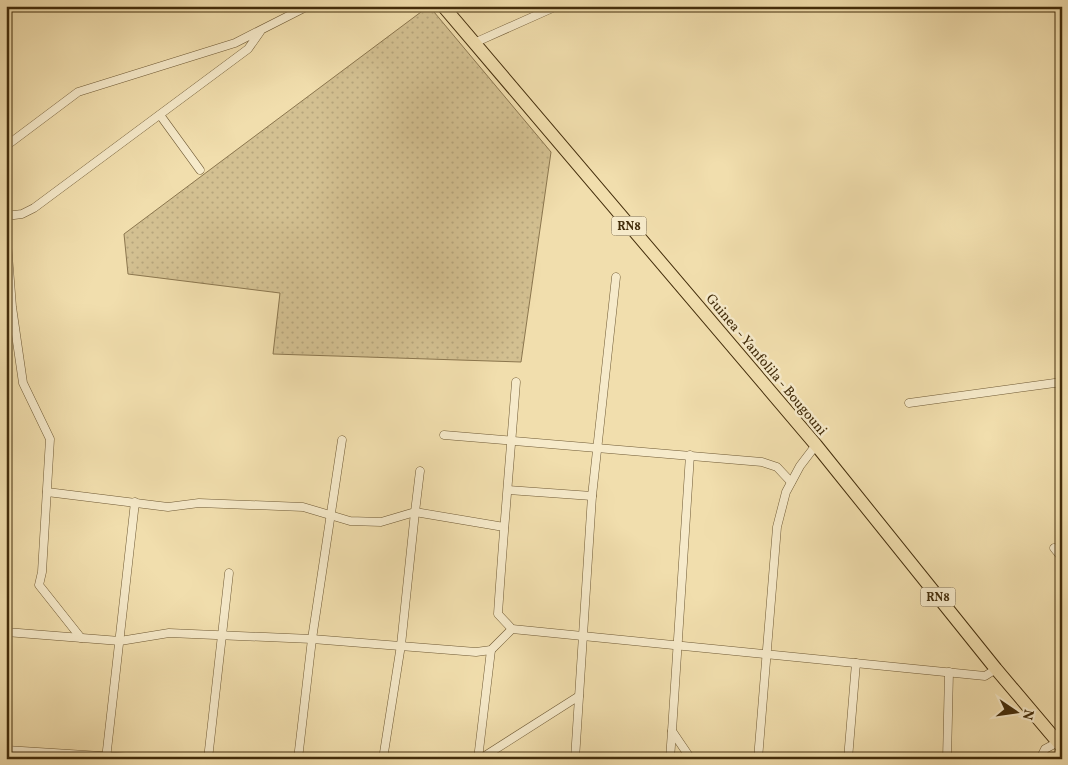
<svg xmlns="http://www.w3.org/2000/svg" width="1068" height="765" font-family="Vollkorn,serif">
	<defs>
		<pattern id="green-dots" width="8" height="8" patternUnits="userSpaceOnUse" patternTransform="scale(1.25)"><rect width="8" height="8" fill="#d3c091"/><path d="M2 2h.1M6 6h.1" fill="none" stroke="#b6a57c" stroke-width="1.8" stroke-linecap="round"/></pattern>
	</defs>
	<rect width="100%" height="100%" fill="#f1dead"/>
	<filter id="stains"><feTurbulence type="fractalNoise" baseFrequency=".004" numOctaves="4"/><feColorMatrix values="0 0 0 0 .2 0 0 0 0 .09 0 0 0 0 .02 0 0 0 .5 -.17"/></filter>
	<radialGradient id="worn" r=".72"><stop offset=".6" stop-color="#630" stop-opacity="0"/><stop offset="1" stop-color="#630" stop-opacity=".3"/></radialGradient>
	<polygon fill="url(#green-dots)" stroke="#8b764e" points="429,6 551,152 521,362 273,354 280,293 128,274 124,234"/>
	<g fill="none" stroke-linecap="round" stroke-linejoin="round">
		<defs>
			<g id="street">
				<polyline points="474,43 557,6"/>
				<polyline points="160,115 200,170"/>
				<polyline points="6,146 78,92 235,43 308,6"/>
				<polyline points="6,216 22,214 34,208 248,49 260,32"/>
				<polyline points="6,229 12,307 23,383 50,439 42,572 39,585 81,638"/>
				<polyline points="909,403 1062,382"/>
				<polyline points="444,435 762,462 777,467 791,482"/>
				<polyline points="690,455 672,731 691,759"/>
				<polyline points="508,490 592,496"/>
				<polyline points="47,492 168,507 199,503 303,507 350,521 381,522 415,512 504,527"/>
				<polyline points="1054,548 1062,558"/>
				<path d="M512,629L498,614C503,537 510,459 516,382"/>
				<polyline points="6,632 120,641 169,633 312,639 476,652 491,650 512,629 985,676 996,669"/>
				<polyline points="6,750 149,759"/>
				<polyline points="106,759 135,502"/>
				<polyline points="208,759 229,573"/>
				<polyline points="298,759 312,639 342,440"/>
				<polyline points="383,759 401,645 415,512 420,471"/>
				<polyline points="478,759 491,650"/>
				<polyline points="480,759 579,696"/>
				<polyline points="575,759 592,496 616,277"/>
				<polyline points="670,759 672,731"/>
				<polyline points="758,759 777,527 786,492 800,466 816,445"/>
				<polyline points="848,759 856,663"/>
				<polyline points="947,759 949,672"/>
				<polyline points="1040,759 1045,749 1060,741"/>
			</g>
			<polyline id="primary" points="443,6 816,445 996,669 1062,747"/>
		</defs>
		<use href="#street" stroke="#6e5934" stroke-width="9"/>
		<use href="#primary" stroke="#432d0b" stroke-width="14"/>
		<use href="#street" stroke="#f6eaca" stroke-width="8"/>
		<use href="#primary" stroke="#f1dead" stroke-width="12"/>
	</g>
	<g text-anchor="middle" stroke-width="5" stroke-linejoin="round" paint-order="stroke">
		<g fill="#f6eaca" stroke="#796644" stroke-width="1">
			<rect x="611.5" y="216.5" width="35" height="19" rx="4"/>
			<rect x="920.5" y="587.5" width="35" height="19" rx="4"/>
		</g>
		<g font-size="12" font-weight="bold" fill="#432d0b">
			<text x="629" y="230">RN8</text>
			<text x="938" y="601">RN8</text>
		</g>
		<g font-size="14" fill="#432d0b" stroke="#f6eaca">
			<text transform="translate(767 364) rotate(50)" y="5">Guinea - Yanfolila - Bougouni</text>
		</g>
	</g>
	<rect width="1068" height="765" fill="none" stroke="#f1dead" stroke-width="25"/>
	<rect x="8" y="8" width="1053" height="750" fill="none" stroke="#432d0b" stroke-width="2.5"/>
	<rect x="12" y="12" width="1043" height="740" fill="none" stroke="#432d0b"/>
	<g transform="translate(1016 712) rotate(103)" stroke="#f6eaca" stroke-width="4" paint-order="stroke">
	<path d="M0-4L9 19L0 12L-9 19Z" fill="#432d0b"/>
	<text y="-8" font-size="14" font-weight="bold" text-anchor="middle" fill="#432d0b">N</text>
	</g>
	<rect width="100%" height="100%" filter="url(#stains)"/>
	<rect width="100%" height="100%" fill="url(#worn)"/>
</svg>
